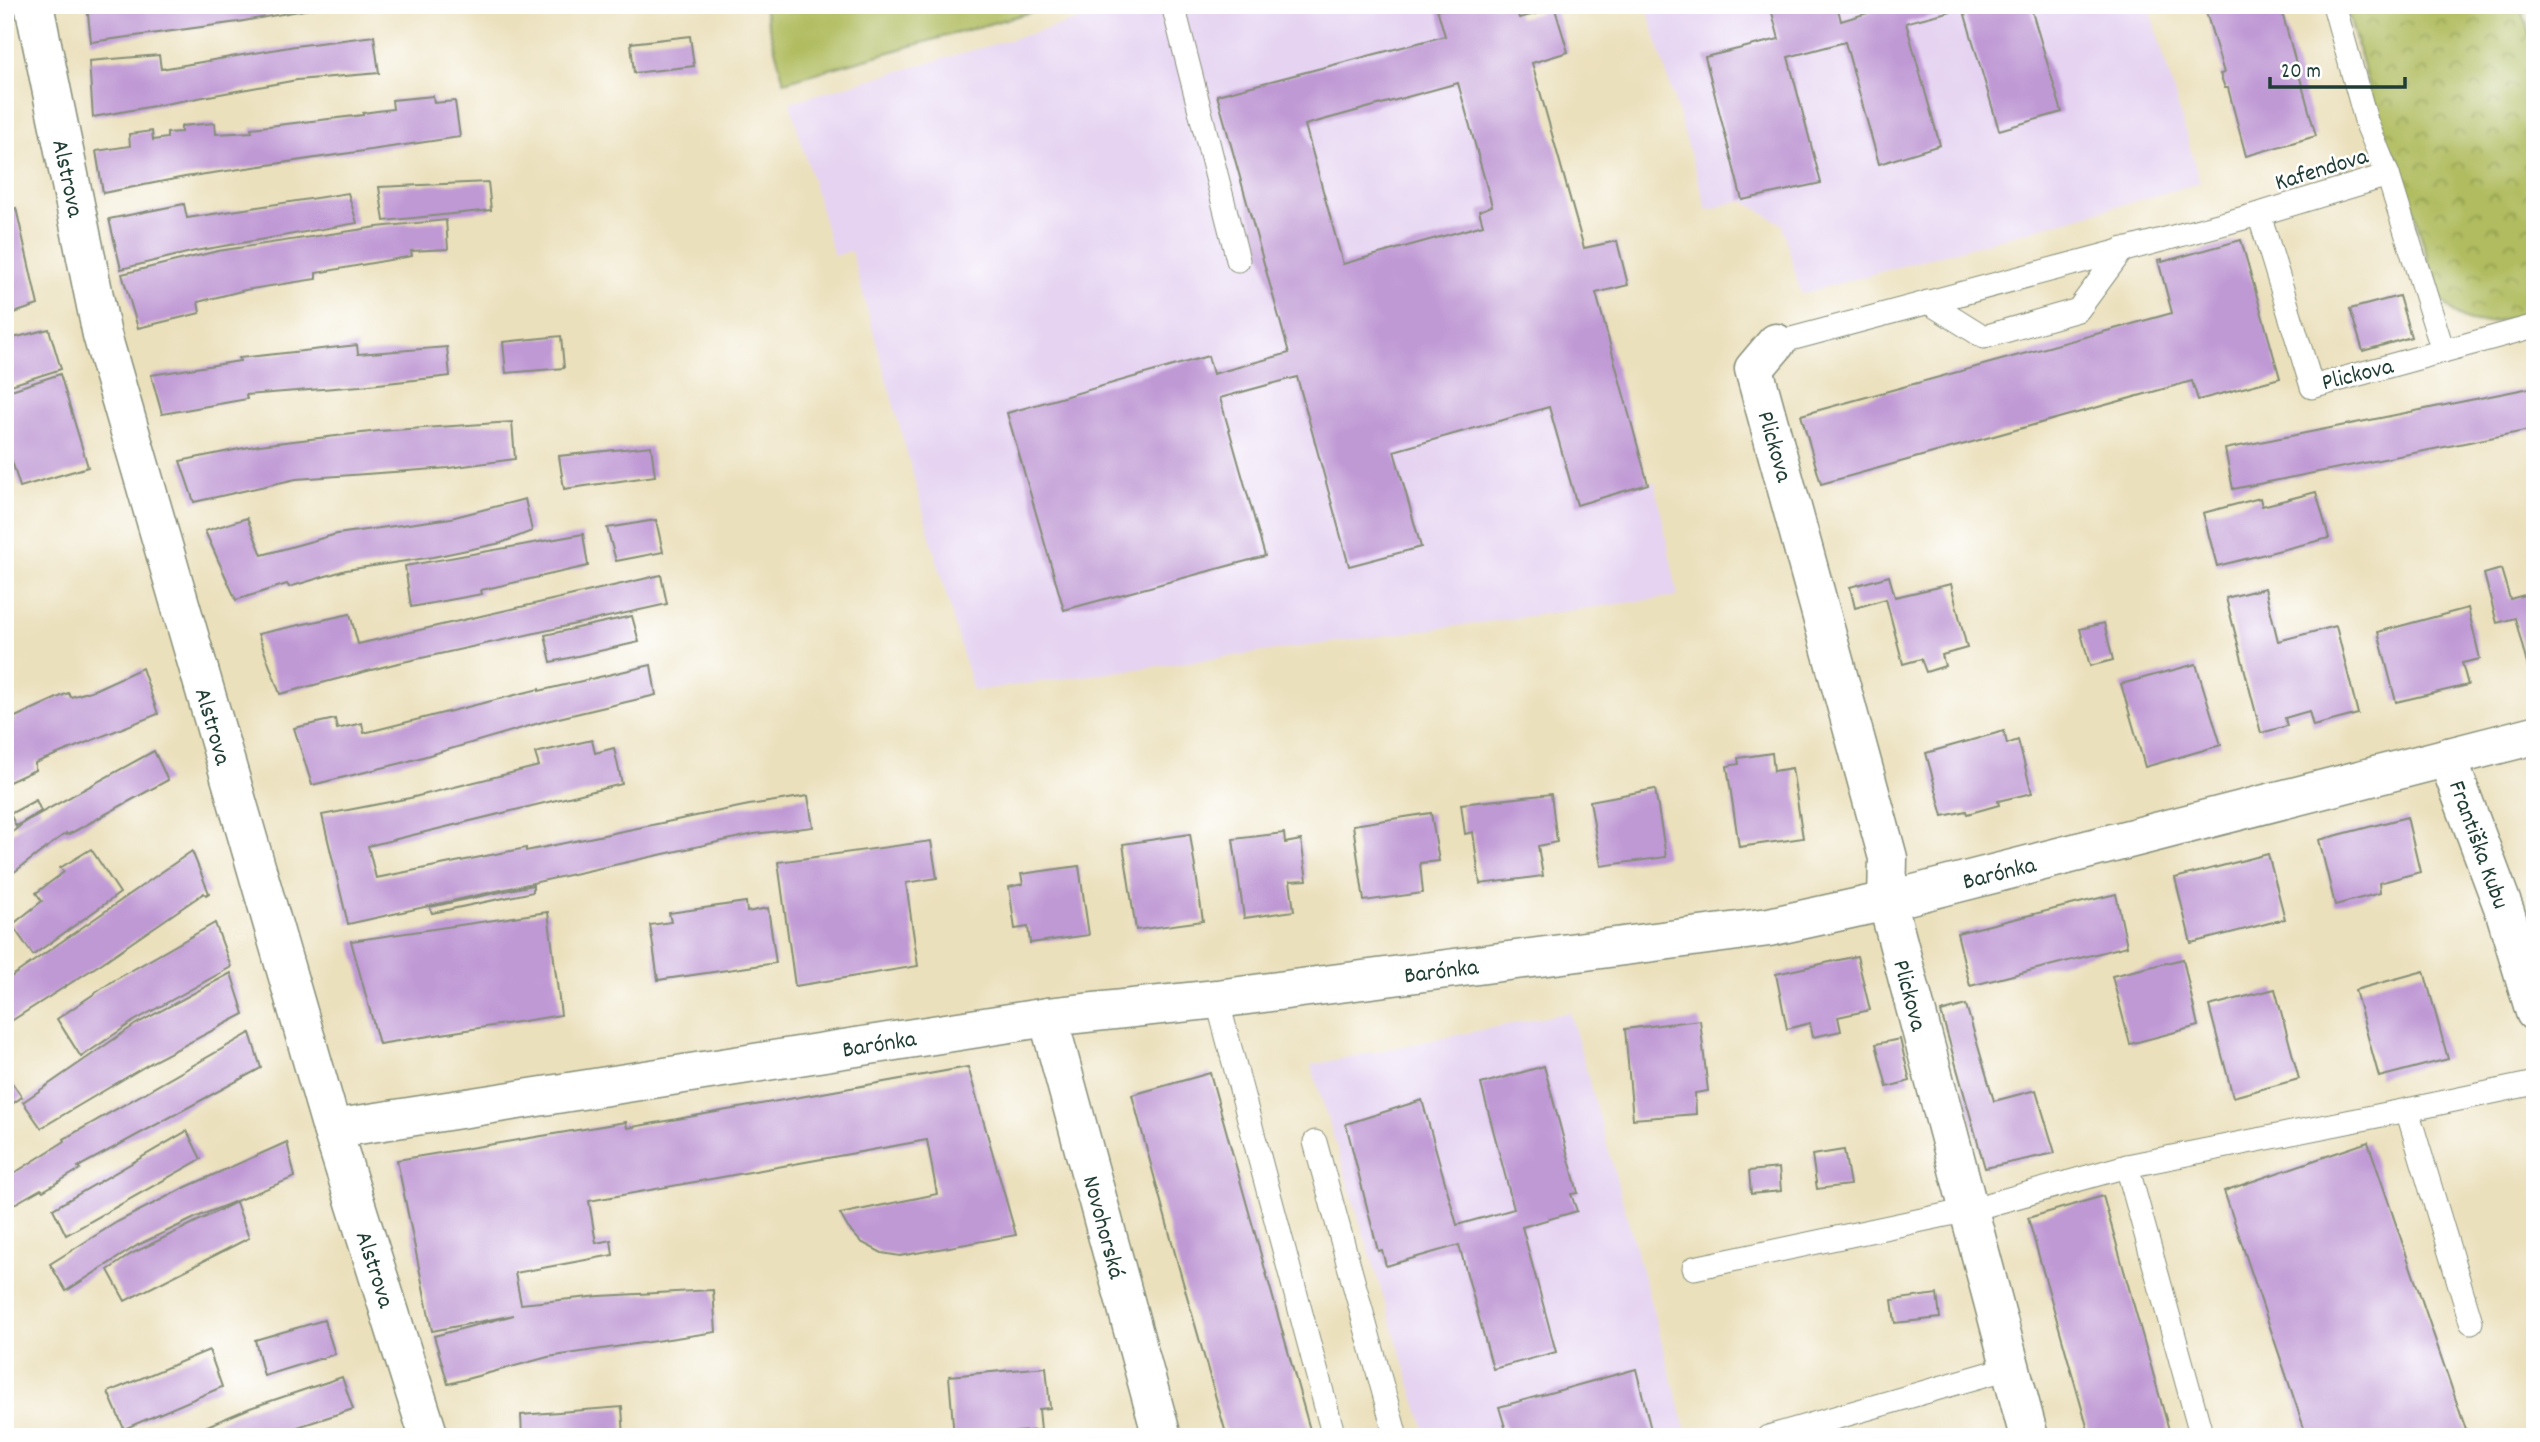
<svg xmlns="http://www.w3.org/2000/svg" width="2540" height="1442" font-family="Dekko,sans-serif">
	<defs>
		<pattern id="park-crowns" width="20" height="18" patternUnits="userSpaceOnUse" patternTransform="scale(1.75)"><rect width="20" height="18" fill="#b0bc5e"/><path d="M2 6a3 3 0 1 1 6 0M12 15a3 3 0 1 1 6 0" fill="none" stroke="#8f9a4e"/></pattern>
	</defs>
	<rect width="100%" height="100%" fill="#fff"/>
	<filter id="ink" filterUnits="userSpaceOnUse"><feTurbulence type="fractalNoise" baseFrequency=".0143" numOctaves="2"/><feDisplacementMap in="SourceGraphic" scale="14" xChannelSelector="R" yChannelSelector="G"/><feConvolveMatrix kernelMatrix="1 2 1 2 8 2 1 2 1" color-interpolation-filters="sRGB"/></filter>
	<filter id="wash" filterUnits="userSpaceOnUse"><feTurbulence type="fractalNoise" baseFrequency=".00686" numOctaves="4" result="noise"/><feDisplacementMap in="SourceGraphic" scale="28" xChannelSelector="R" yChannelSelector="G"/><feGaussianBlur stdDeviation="1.57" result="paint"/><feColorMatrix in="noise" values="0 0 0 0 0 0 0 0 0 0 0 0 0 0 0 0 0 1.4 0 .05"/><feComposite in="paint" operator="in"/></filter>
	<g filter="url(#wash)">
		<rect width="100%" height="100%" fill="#ebe0bc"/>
		<g fill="#e5d3f1">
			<polygon points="1132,5 1515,5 1648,484 1655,482 1678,596 973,691 851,251 834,256 790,102"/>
			<polygon points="1646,5 2149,5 2200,183 1801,294 1782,224 1742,200 1707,210"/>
			<polygon points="1570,1012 1688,1437 1427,1437 1311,1065"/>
		</g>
		<path fill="url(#park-crowns)" stroke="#687c49" stroke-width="2" d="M2346,5H2521L2535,54V312C2492,321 2462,338 2437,290L2399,159L2384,139L2377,118Z"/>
		<polygon fill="#b0bc5e" stroke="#687c49" stroke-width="2" points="763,5 1056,5 784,82"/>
		<g id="blocks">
			<g fill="#bf99d4" fill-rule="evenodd">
				<polygon points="87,5 327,5 327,6 238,22 91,42"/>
				<path d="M1436,5H1515L1519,18L1555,9L1568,52L1532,63L1584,248L1617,241L1628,285L1596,293L1648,484L1577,505L1549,407L1394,451L1421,547L1349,566L1297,377L1220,398L1265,556L1064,610L1007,413L1208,356L1213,374L1289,353L1217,95L1445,36ZM1458,83L1492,206L1479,211L1483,225L1343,264L1305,125Z"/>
				<polygon points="1770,5 1837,5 1841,21 1894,5 2030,5 2062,112 1999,130 1963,8 1912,21 1906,23 1940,145 1879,164 1845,42 1792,56 1788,57 1821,183 1742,200 1705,57 1779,39"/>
				<polygon points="2204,5 2280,5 2316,136 2246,156 2228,88 2225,88 2220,74 2224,73"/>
				<polygon points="374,36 379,73 297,80 93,117 89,61 159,55 161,69 295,46"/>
				<polygon points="690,36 694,66 634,73 631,43"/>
				<polygon points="433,96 434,103 455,101 460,137 185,177 103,193 96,151 130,146 129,134 152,131 153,140 167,138 167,133 181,132 181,126 215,123 216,134 252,132 251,128 363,115 363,113 393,109 392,100"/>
				<polygon points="9,140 12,177 5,179 5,141"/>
				<polygon points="488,182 491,210 384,221 379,187"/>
				<polygon points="348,193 357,223 195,251 121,269 109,219 184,204 187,218"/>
				<polygon points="16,208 38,305 5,316 5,211"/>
				<polygon points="446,220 448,249 411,251 412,256 316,273 316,279 245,290 198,302 200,313 138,328 122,274 218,251 377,227"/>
				<polygon points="2241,240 2280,378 2198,400 2192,381 1821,484 1801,415 2172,313 2158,260 2162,259 2162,262"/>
				<polygon points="2399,296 2411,337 2363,351 2350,309"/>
				<polygon points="49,329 61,369 5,387 5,340"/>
				<polygon points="561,336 564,368 506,373 503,342"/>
				<polygon points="357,345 358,354 447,347 450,376 360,386 246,395 247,399 162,414 151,375 240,361 239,358"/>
				<polygon points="60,374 88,467 20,487 10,455 5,456 5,392"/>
				<polygon points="2535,387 2535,429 2233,489 2225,449"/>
				<polygon points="512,422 515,459 449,468 296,479 194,502 180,461 259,445 379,431"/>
				<polygon points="651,446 655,476 564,489 559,456"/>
				<polygon points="2316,492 2329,538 2217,566 2203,513 2260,498 2262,506"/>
				<polygon points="525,499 532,531 501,543 433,557 346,570 289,587 287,584 236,600 205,531 247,518 262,555 337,534 451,518"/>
				<polygon points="656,520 663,552 616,561 607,528"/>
				<polygon points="583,534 588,566 481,590 482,594 411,607 405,566"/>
				<polygon points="2501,569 2510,599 2535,592 2535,667 2528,668 2515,618 2497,623 2484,574"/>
				<polygon points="661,575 667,604 394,664 280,694 258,634 350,614 358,644"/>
				<polygon points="1889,576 1895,597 1951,584 1967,648 1942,655 1945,666 1926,672 1921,659 1903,664 1886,599 1855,608 1850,587"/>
				<polygon points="2265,588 2278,641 2336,626 2358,714 2313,726 2309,711 2285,718 2287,726 2261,733 2226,598"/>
				<polygon points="2468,608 2480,659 2462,663 2468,685 2396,702 2378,632"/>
				<polygon points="632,616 639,642 551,662 545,635"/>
				<polygon points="2104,623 2113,660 2090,666 2080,629"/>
				<polygon points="2196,664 2221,745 2145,767 2121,684"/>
				<polygon points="651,665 656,695 546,721 402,763 312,785 294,728 335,719 337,729 362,723 364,733 539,689 539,691"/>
				<polygon points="142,668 158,714 35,763 35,770 5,784 5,727 15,721 13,718 68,693 71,697 94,690"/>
				<polygon points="2004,731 2007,744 2018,740 2032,793 1998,801 1999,805 1967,814 1966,811 1943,816 1926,753"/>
				<polygon points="592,740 595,753 614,748 622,784 368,846 376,878 526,848 526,851 749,805 808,796 813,827 754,834 348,924 322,815 410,798 539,766 535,753"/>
				<polygon points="154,751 168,780 75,831 67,835 66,833 5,879 5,838 26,821"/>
				<polygon points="1772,753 1774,771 1792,768 1803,838 1739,847 1727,766 1739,764 1738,758"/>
				<polygon points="1655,789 1666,857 1601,866 1590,801"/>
				<polygon points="1551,794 1557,842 1538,846 1543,876 1480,884 1473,832 1465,834 1461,804"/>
				<polygon points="36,800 41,811 16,826 10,814"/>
				<polygon points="1431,813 1439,861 1420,863 1423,893 1364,901 1353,825"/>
				<polygon points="2407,817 2420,872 2379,883 2380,893 2335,905 2319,840"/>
				<polygon points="1284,833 1285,843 1301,840 1307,880 1290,881 1294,911 1244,918 1233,839"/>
				<polygon points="1190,834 1203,921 1136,930 1123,844"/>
				<polygon points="931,841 937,878 906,883 918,966 795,986 778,862"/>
				<polygon points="91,849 120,893 33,955 12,925 42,901 36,893 64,872 60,868"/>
				<polygon points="192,851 209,893 206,895 204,893 102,963 5,1025 5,981"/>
				<polygon points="2268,854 2285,919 2191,943 2175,878"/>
				<polygon points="1079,866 1089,935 1030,943 1028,927 1015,929 1009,887 1023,884 1021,874"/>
				<polygon points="533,885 533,892 432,913 430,909 430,907"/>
				<polygon points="2116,894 2127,946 1970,986 1957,933"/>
				<polygon points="746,902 747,912 768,908 776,963 658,980 650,925 671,922 669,913"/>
				<polygon points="548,912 561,1015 379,1044 351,941"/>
				<polygon points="215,923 231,967 134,1021 81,1057 57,1019 113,981"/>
				<polygon points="1857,956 1870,1010 1838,1017 1841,1031 1813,1037 1810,1023 1787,1029 1776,974"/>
				<polygon points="2183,959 2198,1026 2130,1044 2112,976"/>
				<polygon points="2424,971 2448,1059 2379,1077 2355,990"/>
				<polygon points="231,973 244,1014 154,1061 41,1128 23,1102 136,1024"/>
				<polygon points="2275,989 2299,1079 2233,1097 2209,1006"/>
				<polygon points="1966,1005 1994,1101 2036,1090 2055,1153 1985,1168 1941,1012"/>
				<polygon points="1700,1020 1708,1091 1695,1093 1696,1114 1633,1119 1625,1029"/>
				<polygon points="250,1033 261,1068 78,1167 80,1169 43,1191 41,1189 9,1207 5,1200 5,1179 65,1141 64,1139"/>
				<polygon points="1900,1039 1910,1081 1887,1087 1876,1044"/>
				<polygon points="1544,1066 1578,1193 1571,1194 1577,1211 1522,1227 1556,1352 1493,1369 1459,1245 1386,1266 1382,1250 1378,1251 1346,1124 1422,1100 1457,1225 1514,1209 1481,1084"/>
				<polygon points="968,1067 1016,1235 900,1256 882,1253 861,1242 848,1228 840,1214 937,1194 927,1140 589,1201 596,1243 611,1240 613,1255 515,1273 521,1304 600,1296 713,1290 716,1332 548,1357 448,1384 434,1336 514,1315 432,1331 397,1160 626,1122 627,1128"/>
				<polygon points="5,1073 22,1097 5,1109"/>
				<polygon points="1210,1073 1312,1437 1227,1437 1179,1268 1132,1095"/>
				<polygon points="187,1131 201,1159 66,1235 53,1209"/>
				<polygon points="287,1142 295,1177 197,1217 138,1245 66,1291 50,1264 117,1222 184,1188"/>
				<polygon points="2368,1142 2466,1430 2447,1437 2307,1437 2224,1191"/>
				<polygon points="1844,1150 1850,1185 1817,1189 1812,1155"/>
				<polygon points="1779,1168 1781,1191 1751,1194 1749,1171"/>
				<polygon points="2103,1196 2171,1437 2090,1437 2028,1218"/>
				<polygon points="236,1202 249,1238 125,1301 108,1270 131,1254"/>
				<polygon points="1937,1294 1940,1318 1895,1323 1892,1300"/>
				<polygon points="324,1320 335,1354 264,1376 255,1340"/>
				<polygon points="209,1350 222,1387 124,1429 108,1392"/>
				<polygon points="1046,1367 1050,1408 1039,1409 1041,1430 954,1437 949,1376"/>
				<polygon points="1636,1369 1652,1434 1643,1437 1508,1437 1499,1407"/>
				<polygon points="342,1377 353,1409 267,1437 181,1437 250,1408"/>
				<polygon points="622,1407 624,1437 522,1437 521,1415"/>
			</g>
		</g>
	</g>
	<g filter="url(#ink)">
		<use href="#blocks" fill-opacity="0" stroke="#858e78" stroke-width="2"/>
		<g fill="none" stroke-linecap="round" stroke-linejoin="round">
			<defs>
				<g id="lane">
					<polyline points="1173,5 1238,260"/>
					<polyline points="2334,5 2367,124 2388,175 2443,351"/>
					<polyline points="2259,214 2312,387 2535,326"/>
					<polyline points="1928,302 1984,337 2078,310 2123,249"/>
					<polyline points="1776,343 2259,214 2388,175"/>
					<polyline points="1217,999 1334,1437"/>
					<polyline points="2407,1110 2535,1083"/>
					<polyline points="1315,1142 1396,1437"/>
					<polyline points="2127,1166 2407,1110 2471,1322"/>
					<polyline points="1694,1268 1969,1210 2127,1166 2202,1437"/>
					<polyline points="1768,1437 2009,1368"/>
				</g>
				<g id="street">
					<polyline points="34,5 102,335 332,1129 429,1437"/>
					<polyline points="1776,343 1754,369 1888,858 1887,901 2029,1437"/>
					<polyline points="2447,757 2505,912 2535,1012"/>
					<polyline points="1048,1017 1162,1437"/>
					<polyline points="332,1129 1048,1017 1217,999 1769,927 1887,901 2535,735"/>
				</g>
			</defs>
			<use href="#lane" stroke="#858e78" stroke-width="25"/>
			<use href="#street" stroke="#858e78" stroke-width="41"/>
			<use href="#lane" stroke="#fff" stroke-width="23"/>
			<use href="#street" stroke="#fff" stroke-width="38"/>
		</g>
	</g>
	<g text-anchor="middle" stroke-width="5" stroke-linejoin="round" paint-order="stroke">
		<g font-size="24" fill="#1f3d34" stroke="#fff">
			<text transform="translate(2321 168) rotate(-17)" y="8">Kafendova</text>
			<text transform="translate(69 178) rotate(78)" y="8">Alstrova</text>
			<text transform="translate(2357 373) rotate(-14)" y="8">Plickova</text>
			<text transform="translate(1776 446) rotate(74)" y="8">Plickova</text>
			<text transform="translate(214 726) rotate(74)" y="8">Alstrova</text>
			<text transform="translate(2480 844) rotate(70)" y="8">Františka Kubu</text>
			<text transform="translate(1999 872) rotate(-14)" y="8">Barónka</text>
			<text transform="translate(1441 970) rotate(-7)" y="8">Barónka</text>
			<text transform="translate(1911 995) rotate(75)" y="8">Plickova</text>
			<text transform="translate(879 1043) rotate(-9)" y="8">Barónka</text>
			<text transform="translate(1105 1227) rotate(75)" y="8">Novohorská</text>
			<text transform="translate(376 1269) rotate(72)" y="8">Alstrova</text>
		</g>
	</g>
	<rect width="2540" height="1442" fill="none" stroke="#fff" stroke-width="28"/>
	<path d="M2270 77v10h135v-10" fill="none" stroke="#1f3d34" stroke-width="3.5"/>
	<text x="2281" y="77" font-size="21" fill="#1f3d34" stroke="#ffffff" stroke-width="5" paint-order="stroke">20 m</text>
</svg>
